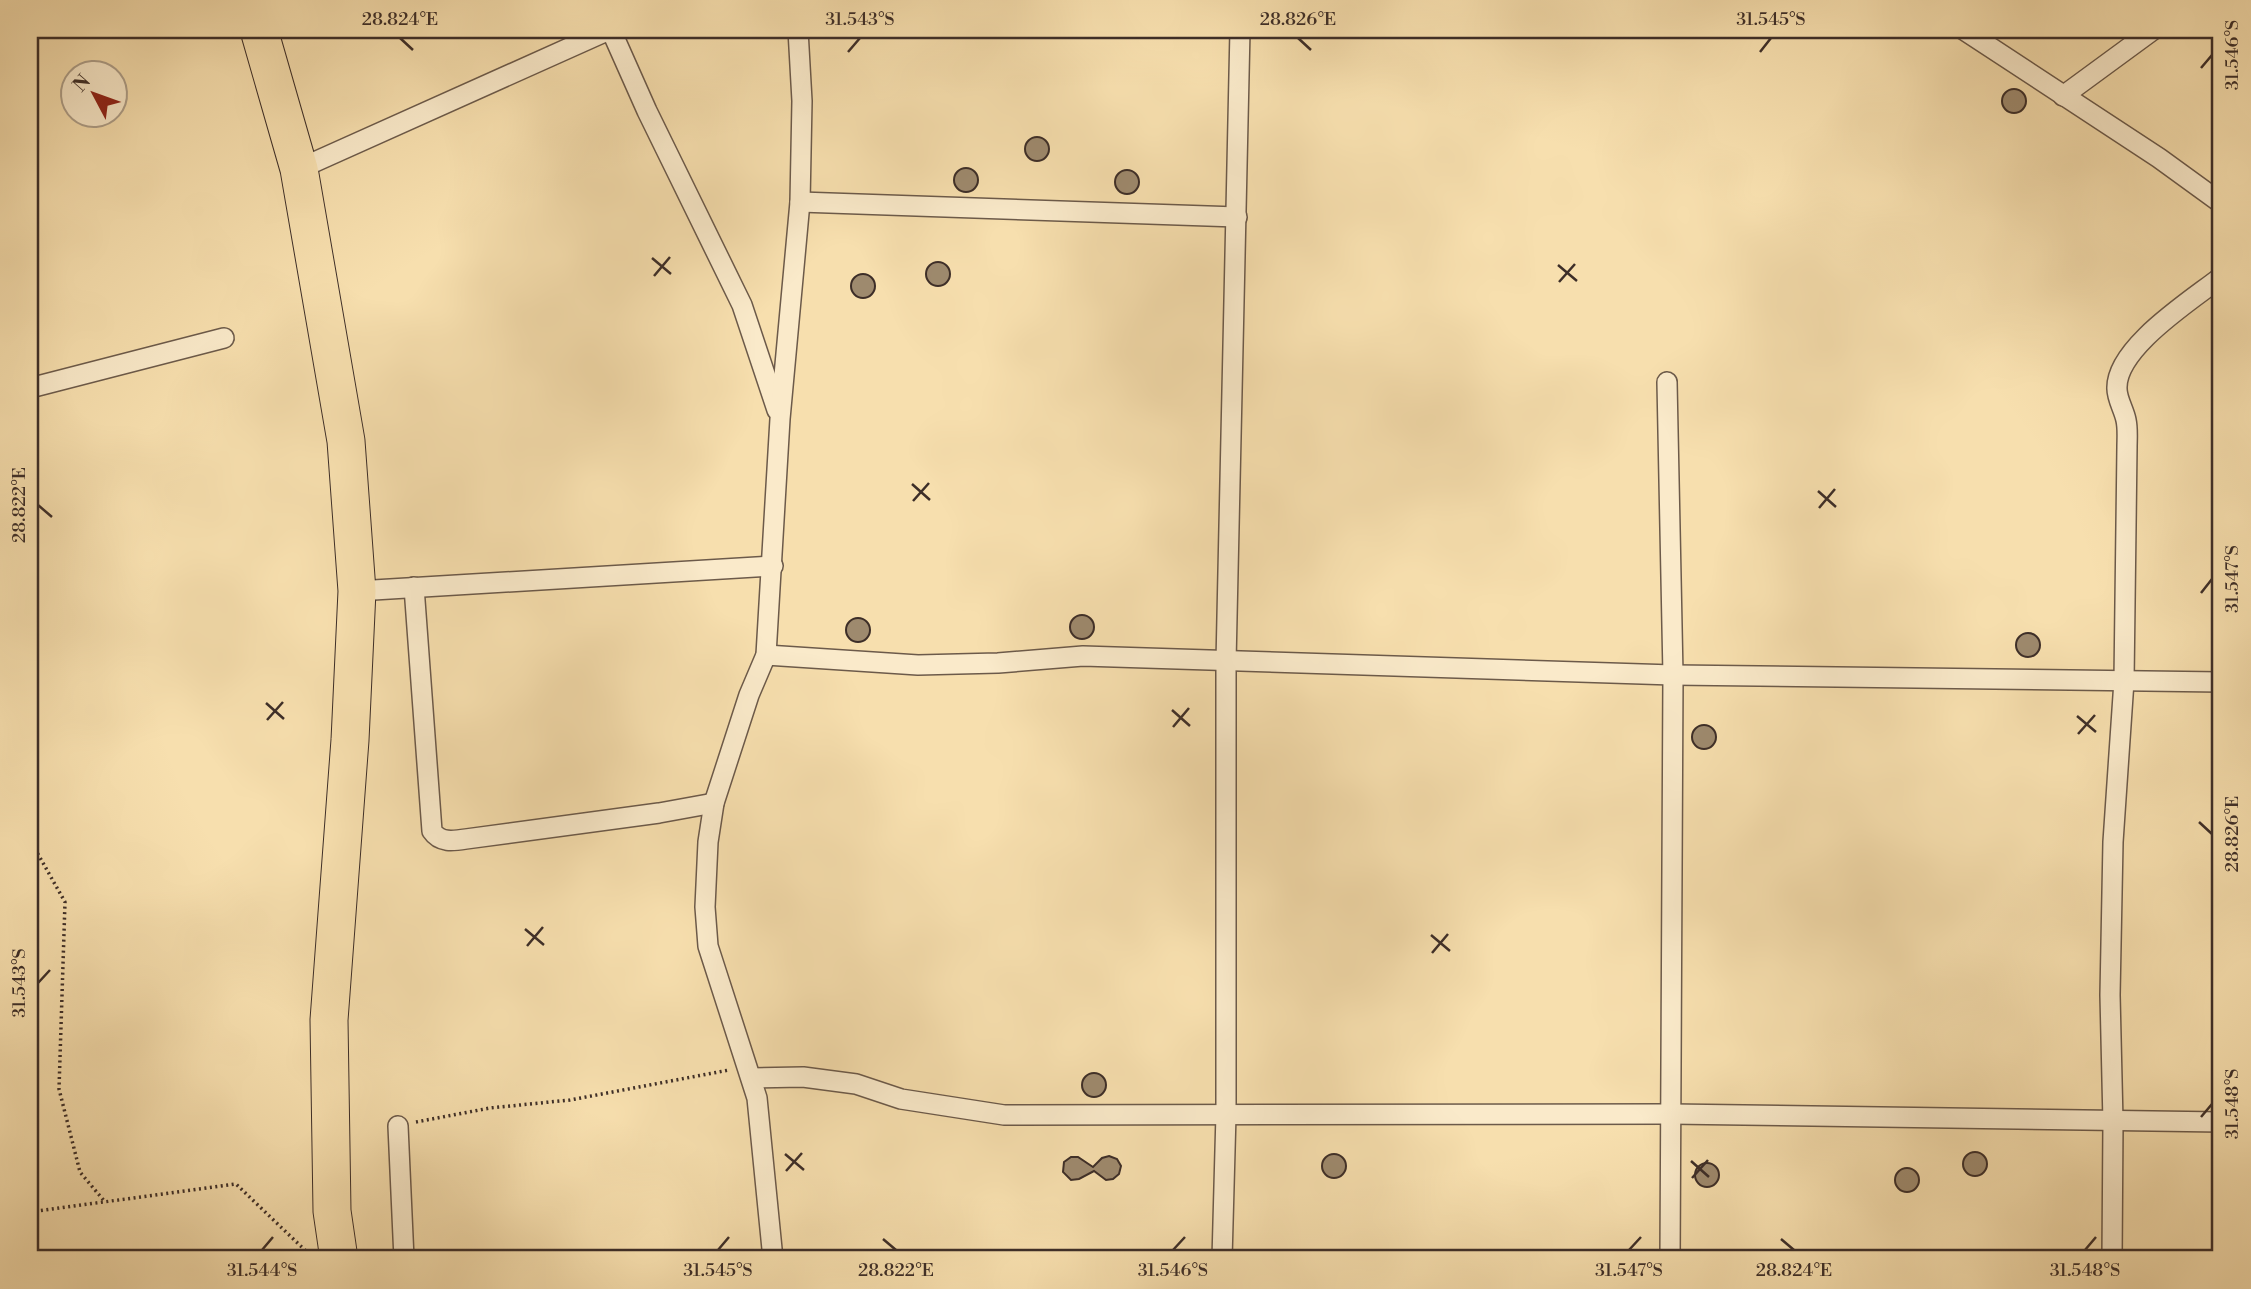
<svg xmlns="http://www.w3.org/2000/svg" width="2251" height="1289" font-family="'Libre Bodoni',serif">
	<rect width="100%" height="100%" fill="#f7dfae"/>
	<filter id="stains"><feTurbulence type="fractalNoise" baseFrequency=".00286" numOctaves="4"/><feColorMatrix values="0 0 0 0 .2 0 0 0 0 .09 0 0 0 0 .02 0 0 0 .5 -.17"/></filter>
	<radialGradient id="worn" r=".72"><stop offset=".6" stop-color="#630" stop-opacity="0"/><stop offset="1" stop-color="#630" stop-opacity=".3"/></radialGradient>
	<g fill="#9e8a6e" stroke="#3d2e28" stroke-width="2">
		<circle cx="2014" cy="101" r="12"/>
		<circle cx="1037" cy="149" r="12"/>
		<circle cx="966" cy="180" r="12"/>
		<circle cx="1127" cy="182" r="12"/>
		<circle cx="938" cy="274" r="12"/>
		<circle cx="863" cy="286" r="12"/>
		<circle cx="1082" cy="627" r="12"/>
		<circle cx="858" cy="630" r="12"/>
		<circle cx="2028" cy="645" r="12"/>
		<circle cx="1704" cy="737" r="12"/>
		<circle cx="1094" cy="1085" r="12"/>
		<circle cx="1975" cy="1164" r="12"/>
		<circle cx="1334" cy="1166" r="12"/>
		<polygon points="1109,1156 1117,1159 1121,1166 1119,1174 1113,1179 1106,1180 1094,1171 1079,1179 1071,1180 1063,1172 1064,1162 1071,1157 1078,1157 1093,1167 1102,1158"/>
		<circle cx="1707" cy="1175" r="12"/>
		<circle cx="1907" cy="1180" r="12"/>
	</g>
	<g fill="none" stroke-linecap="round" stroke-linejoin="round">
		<defs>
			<g id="street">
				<polyline points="611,30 647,111 742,305 777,410"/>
				<polyline points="1964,30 2159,158 2221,203"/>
				<polyline points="2063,96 2153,30"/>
				<polyline points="299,169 609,30"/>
				<polyline points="800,202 1237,217"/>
				<polyline points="1667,382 1673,675 1670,1259"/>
				<polyline points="30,388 224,338"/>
				<path d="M414,587L432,831C440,843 453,841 466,839L659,813L714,803"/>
				<polyline points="357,591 773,566"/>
				<polyline points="766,655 918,665 998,663 1083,656 1673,675 2221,682"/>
				<polyline points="752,1078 803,1077 856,1084 901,1099 1004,1115 1671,1114 2221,1122"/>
				<polyline points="398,1126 404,1259"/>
				<polyline points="773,1259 757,1098 708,946 705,907 708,842 714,803 749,695 766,655 780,419 800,202 802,101 798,30"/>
				<polyline points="1222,1259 1226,1114 1226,662 1240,30"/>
				<path d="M2112,1259L2113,1122L2110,995L2113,842L2124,681L2127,447C2127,439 2128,429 2126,420C2124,410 2117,399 2117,389C2115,348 2192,300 2221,277"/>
			</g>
			<polyline id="highway" points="259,30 299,169 346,441 357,591 350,740 329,1020 332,1211 339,1259"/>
		</defs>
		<use href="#street" stroke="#6c5a4a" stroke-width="22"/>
		<use href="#highway" stroke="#3d2e28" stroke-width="39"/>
		<g stroke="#3d2e28" stroke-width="3.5" stroke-dasharray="2 3.5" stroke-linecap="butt">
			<polyline points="30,816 34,847 65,902 59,1089 80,1172 105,1202"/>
			<polyline points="416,1122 490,1108 570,1100 729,1070"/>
			<polyline points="30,1212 236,1184 309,1254"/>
		</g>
		<use href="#street" stroke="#faeaca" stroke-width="19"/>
		<use href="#highway" stroke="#f7dfae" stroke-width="37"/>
	</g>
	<path fill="none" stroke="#3d2e28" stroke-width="2.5" d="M400,38L413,50M1298,38L1311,50M848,52L860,38M1760,52L1771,38M2201,68L2212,55M652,258L671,274M1558,265L1577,281M654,276L670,257M1559,282L1575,264M912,484L930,500M1818,491L1836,507M913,501L929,483M38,505L52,517M1819,508L1835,489M2201,593L2212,579M266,703L284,719M1172,710L1190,726M2077,716L2096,732M267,720L283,702M1173,727L1189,708M2078,734L2095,715M2199,822L2212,834M525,929L544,945M1431,935L1450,951M527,946L543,927M1432,953L1448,934M38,983L50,970M2201,1117L2212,1104M785,1154L804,1170M1691,1161L1709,1177M786,1171L802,1153M1692,1178L1708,1160M883,1239L896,1250M1781,1239L1794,1250M262,1250L273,1237M718,1250L729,1237M1173,1250L1185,1237M1629,1250L1641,1237M2085,1250L2096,1237"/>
	<rect width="2251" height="1289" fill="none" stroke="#f7dfae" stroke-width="77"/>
	<g transform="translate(94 94) rotate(311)"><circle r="33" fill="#faeaca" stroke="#ae9f89" stroke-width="2"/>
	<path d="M0-5L12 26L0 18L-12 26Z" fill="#8f2418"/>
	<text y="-10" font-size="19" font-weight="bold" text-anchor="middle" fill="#3d2e28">N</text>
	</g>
	<rect x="38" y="38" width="2174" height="1212" fill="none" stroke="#3d2e28" stroke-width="2.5"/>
	<g font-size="18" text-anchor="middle" fill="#3d2e28">
		<text x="400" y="25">28.824°E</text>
		<text x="860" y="25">31.543°S</text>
		<text x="1298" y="25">28.826°E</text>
		<text x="1771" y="25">31.545°S</text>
		<text transform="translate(2232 55) rotate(-90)" y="6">31.546°S</text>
		<text transform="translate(19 505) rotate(-90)" y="6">28.822°E</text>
		<text transform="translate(2232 579) rotate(-90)" y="6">31.547°S</text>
		<text transform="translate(2232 834) rotate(-90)" y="6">28.826°E</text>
		<text transform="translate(19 983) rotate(-90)" y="6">31.543°S</text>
		<text transform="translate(2232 1104) rotate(-90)" y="6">31.548°S</text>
		<text x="262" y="1276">31.544°S</text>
		<text x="718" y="1276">31.545°S</text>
		<text x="896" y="1276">28.822°E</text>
		<text x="1173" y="1276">31.546°S</text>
		<text x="1629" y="1276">31.547°S</text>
		<text x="1794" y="1276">28.824°E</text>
		<text x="2085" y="1276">31.548°S</text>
	</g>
	<rect width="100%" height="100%" filter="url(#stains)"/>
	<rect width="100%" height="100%" fill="url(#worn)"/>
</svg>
